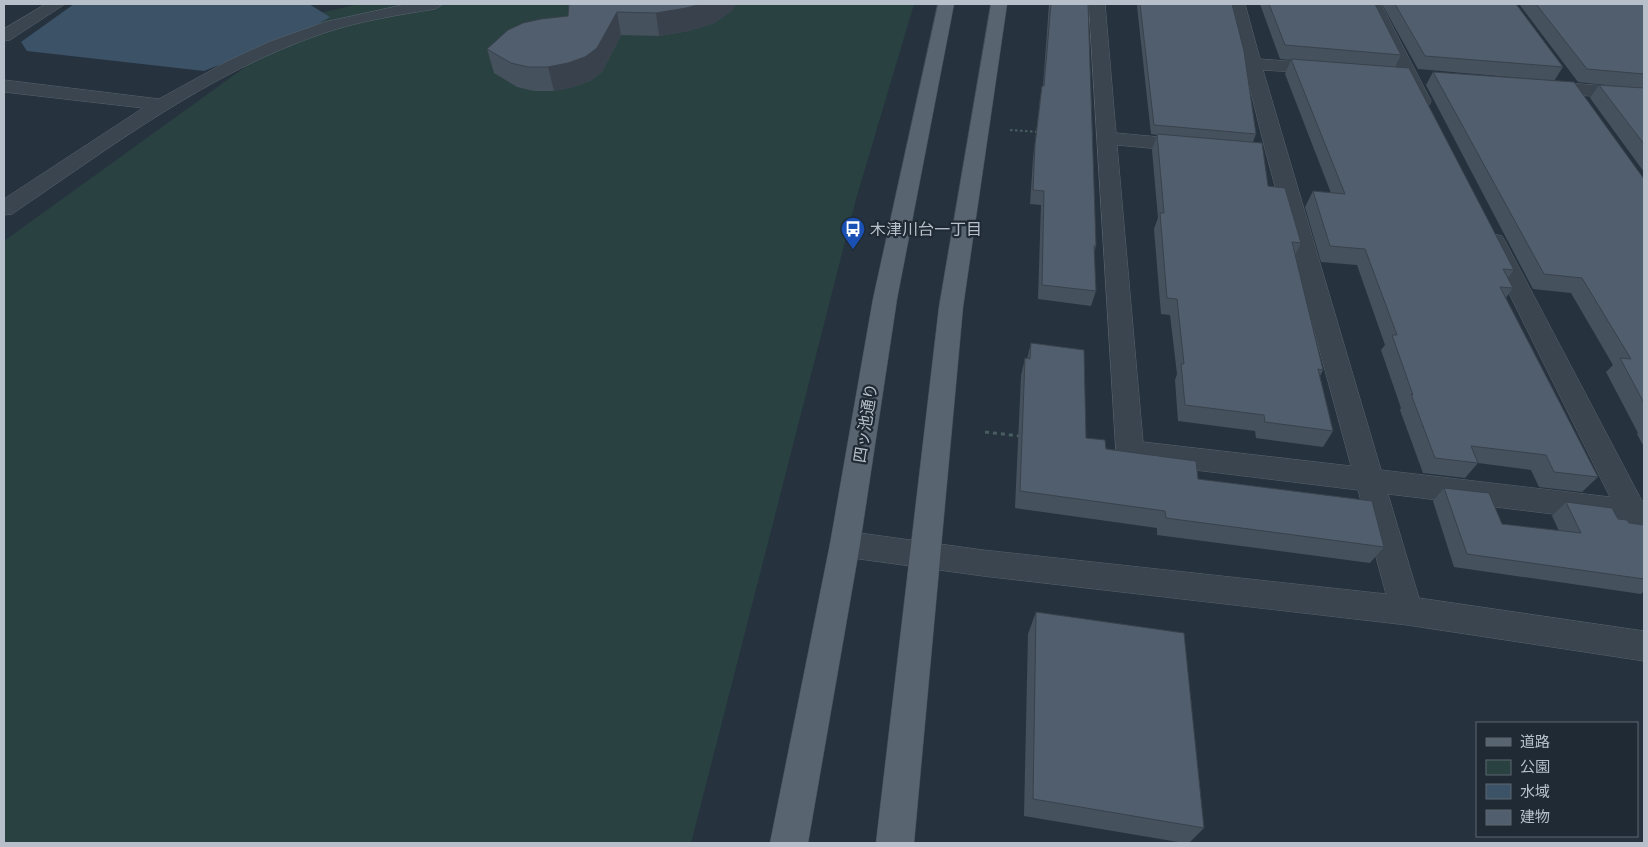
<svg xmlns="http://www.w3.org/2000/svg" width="1648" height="847" font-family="'Public Sans','Noto Sans JP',sans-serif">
	<rect width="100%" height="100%" fill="#26333f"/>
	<polygon fill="#294141" points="359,4 914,4 856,199 691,843 4,843 4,241 320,13"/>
	<polygon fill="#3c5267" points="74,4 309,4 330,17 310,29 204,71 27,51 21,42"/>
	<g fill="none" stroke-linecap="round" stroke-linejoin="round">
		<defs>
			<g id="minor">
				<polygon points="46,4 65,4 10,40 4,41 4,29"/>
				<path d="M407,4H443L435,9C398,15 360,21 324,33C209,72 111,147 12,214L4,215V199L143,108L4,92V80L159,99L228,61L269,42L325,22Z"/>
				<polygon points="1089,4 1105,4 1116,133 1192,140 1199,142 1202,146 1199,150 1192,152 1117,145 1143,442 1351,466 1266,153 1229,4 1245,4 1260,59 1325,64 1331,65 1334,69 1331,73 1325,74 1263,70 1381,470 1610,497 1483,241 1486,236 1494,234 1502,236 1505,241 1642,501 1644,501 1644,525 1388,494 1419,598 1644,631 1644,661 1407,625 983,576 845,557 834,553 830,544 834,535 845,531 983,550 1386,594 1358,490 1130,462 1120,459 1116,451"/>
				<polygon points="1365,4 1381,4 1431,101 1429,105 1415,105 1413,101"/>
				<polygon points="1543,81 1644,89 1644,101 1536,91 1534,87 1536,83"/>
			</g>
			<g id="major">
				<polygon points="938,4 954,4 897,299 860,544 808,843 770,843 830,544 873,299"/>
				<polygon points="991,4 1007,4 963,307 914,843 876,843 939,307"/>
			</g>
		</defs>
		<use href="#minor" stroke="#58636d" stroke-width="1"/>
		<use href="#major" stroke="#444e58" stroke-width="1"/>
		<polyline stroke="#485e5f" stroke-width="2" stroke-dasharray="2.5 2.5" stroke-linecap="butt" points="1010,130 1039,132"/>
		<polyline stroke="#485e5f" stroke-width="3" stroke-dasharray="4 4" stroke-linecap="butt" points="985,432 1020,436"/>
		<use href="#minor" fill="#3a454f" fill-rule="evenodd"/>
		<use href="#major" fill="#58646f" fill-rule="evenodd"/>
	</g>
	<g fill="#46515e">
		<polygon points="569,4 732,11 714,23 689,31 659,36 621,35 602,72 590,81 573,87 554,91 534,91 517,87 494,73 487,49 568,16"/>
		<polygon points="1049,4 1088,4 1096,246 1094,253 1096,291 1091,306 1038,299 1041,205 1030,204 1033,159 1040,99 1042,86 1043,86"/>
		<polygon points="1138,4 1232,4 1256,134 1253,142 1268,186 1301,243 1295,255 1323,370 1320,376 1333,431 1323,447 1256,438 1255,431 1178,421 1175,380 1177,374 1170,315 1161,314 1154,229 1158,218 1152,150 1157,135 1151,134 1137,6"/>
		<polygon points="1260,4 1375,4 1401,55 1395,67 1514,270 1508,278 1513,288 1506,298 1598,477 1582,492 1539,487 1531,470 1478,463 1465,478 1423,473 1400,410 1401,408 1381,350 1385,345 1357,265 1321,262 1305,207 1313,191 1331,193 1285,74 1291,60 1280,59"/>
		<polygon points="1382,4 1516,4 1563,67 1554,81 1418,69"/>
		<polygon points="1519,4 1644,4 1644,172 1590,98 1599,85 1623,87 1578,82"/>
		<polygon points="1433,72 1644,179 1644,447 1637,434 1638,433 1606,372 1613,365 1571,293 1533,289 1426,85"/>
		<polygon points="1031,343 1086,438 1106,449 1198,479 1384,547 1370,563 1157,535 1157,528 1015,508 1021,376 1025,358 1027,359"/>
		<polygon points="1444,488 1502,524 1559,531 1552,516 1566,502 1629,523 1644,525 1644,591 1641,594 1454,567 1433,501"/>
		<polygon points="1036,612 1204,828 1189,843 1184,843 1024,816 1028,634"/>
	</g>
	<g fill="#39424c">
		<polygon points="701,4 736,4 732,11 714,23 689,31 659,36 656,13"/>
		<polygon points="617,12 621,35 602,72 590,81 573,87 554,91 548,67"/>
	</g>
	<g fill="#515e6d" stroke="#39424c">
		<polygon points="569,4 701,4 686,8 656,13 617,12 597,48 585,57 568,63 548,67 528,67 511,63 487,49 508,30 523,23 541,19 568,16"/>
		<polygon points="1051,4 1088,4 1096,246 1094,246 1096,291 1042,285 1044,191 1033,190 1035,145 1042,86 1044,86"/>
		<polygon points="1140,4 1232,4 1244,51 1256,134 1154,125"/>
		<polygon points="1269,4 1375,4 1401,55 1285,45"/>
		<polygon points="1395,4 1516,4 1563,67 1425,56"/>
		<polygon points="1536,4 1644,4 1644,74 1587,69"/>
		<polygon points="1291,59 1409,68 1514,270 1503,269 1513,288 1500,287 1598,477 1554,472 1546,455 1471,446 1478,463 1435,458 1411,394 1413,395 1392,335 1397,335 1365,249 1330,246 1313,191 1345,194"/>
		<polygon points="1433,72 1574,82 1644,179 1644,403 1620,358 1631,359 1582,278 1544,274"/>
		<polygon points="1599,85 1644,88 1644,144"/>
		<polygon points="1157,134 1262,143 1268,186 1285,188 1301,243 1292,242 1323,370 1318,369 1333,431 1265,422 1264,415 1185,405 1181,364 1184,364 1177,299 1167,298 1160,213 1164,213"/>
		<polygon points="1031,343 1084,350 1086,438 1105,440 1106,449 1196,461 1198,479 1372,501 1384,547 1166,518 1165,511 1020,491 1025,358 1030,359"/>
		<polygon points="1444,488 1489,493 1502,524 1581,533 1566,502 1612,508 1618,519 1627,520 1629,523 1644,525 1644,579 1467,554"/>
		<polygon points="1036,612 1184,633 1204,828 1033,799"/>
	</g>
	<defs>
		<symbol id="bus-pin" viewBox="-11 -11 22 30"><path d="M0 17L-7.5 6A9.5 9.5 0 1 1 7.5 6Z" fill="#1a4fb4" stroke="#1f2a34"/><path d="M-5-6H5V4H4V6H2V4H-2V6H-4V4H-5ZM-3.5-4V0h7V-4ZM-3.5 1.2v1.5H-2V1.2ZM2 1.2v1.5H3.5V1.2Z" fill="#fff"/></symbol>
	</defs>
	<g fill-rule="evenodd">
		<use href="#bus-pin" x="839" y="215" width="28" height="38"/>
	</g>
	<g text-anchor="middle" stroke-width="4.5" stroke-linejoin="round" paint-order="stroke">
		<g font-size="16" fill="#b7c0ca" stroke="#1f2a34" text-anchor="start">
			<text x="870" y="235">木津川台一丁目</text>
		</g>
		<g font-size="16" fill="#b7c0ca" stroke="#1f2a34">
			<text transform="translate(865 423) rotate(-81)" y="6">四ッ池通り</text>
		</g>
	</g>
	<rect width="1648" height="847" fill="none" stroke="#b7c0ca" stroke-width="10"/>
	<rect x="1476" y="722" width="162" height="115" fill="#1f2a34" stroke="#5c6670"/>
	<rect x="1486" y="738" width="25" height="8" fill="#58646f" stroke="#5c6670"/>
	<text x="1520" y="747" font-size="15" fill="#b7c0ca">道路</text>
	<rect x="1486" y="760" width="25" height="15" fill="#294141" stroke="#5c6670"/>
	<text x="1520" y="772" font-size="15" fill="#b7c0ca">公園</text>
	<rect x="1486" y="784" width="25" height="15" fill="#3c5267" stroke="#5c6670"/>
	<text x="1520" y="797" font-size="15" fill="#b7c0ca">水域</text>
	<rect x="1486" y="810" width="25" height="15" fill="#515e6d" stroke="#5c6670"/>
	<text x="1520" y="822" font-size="15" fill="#b7c0ca">建物</text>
</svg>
